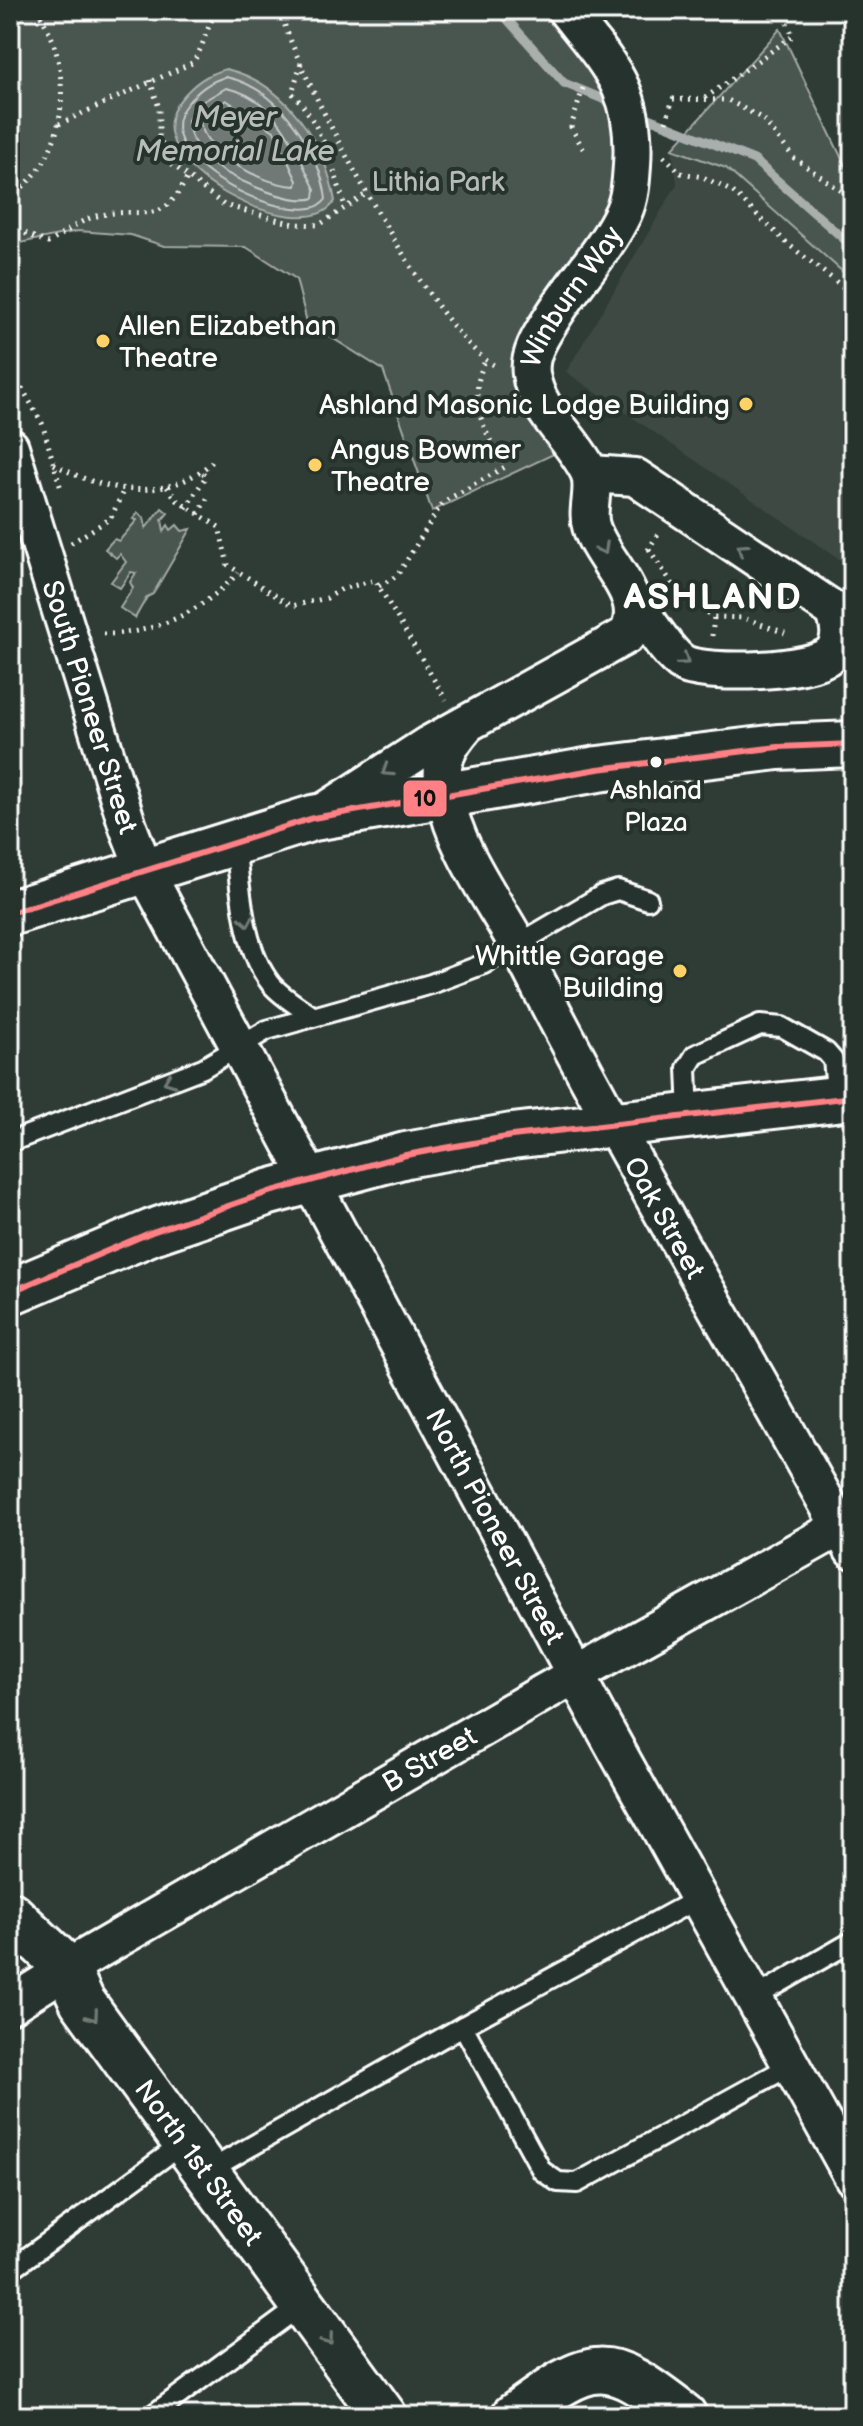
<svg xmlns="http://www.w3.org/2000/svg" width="863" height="2426" font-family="'Balsamiq Sans',sans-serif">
	<rect width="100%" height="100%" fill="#2f3b35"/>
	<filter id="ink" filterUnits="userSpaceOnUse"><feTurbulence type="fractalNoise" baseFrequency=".0125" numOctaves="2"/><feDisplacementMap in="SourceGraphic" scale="16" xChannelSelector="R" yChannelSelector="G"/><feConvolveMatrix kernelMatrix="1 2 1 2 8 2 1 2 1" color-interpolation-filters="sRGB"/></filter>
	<g filter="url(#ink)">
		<polygon fill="#3c4842" points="672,149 726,168 853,281 853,569 566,372 677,184"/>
		<g fill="#4a544f" stroke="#a4aaa7" stroke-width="2">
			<polygon points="10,10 566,10 599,51 631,185 540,337 558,452 432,511 383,370 307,322 296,279 246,247 164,246 131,235 78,231 10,245"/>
			<polygon points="780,29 853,182 853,281 726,168 672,149"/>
			<polygon points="162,508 168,513 162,520 164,531 168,525 171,530 177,525 182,531 191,529 153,594 147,597 135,618 120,608 133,588 130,582 136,573 131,572 120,588 111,582 126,562 120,554 116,558 105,549 114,539 119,541 137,520 133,519 138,513 144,518 146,528"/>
		</g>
		<path fill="#707975" stroke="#a9afac" stroke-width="2" d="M226,69C286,83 325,143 335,201C304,252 126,164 181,99C194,83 207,74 226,69Z"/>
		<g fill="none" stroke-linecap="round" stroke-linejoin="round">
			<g stroke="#c6c9c8" stroke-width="2">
				<path d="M226,77C278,88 320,149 326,199C304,235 141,162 186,105C197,91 209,81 226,77Z"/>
				<path d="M226,88C278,98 294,148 315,189L314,198C291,206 222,176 206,158C196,148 188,133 188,120L200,103Z"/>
				<path d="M226,100L274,131L297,181L296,186C264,185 207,156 200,122Z"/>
			</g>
			<g stroke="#a9afac" stroke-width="9">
				<polyline points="499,10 564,83 615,104"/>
				<polyline points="639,114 754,160 853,247"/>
			</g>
			<defs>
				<g id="lane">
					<path d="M235,844C241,889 242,947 271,984C282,997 298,1006 311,1015"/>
					<polyline points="689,1116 687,1068 695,1055 760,1025 782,1027 826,1052 833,1060 837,1099"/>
					<polyline points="10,1142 203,1068 267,1030 431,984 484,964 602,895 618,890 648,900"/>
					<polyline points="752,1999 853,1941"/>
					<polyline points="463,2026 542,2171 558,2182 577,2183 790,2066"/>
					<polyline points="206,2172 463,2026 697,1899"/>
					<polyline points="10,2270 185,2142"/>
					<polyline points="151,2416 302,2305"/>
				</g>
				<g id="street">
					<path id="s1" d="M10,447L128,827L146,873L597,1715L853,2177"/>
					<polyline points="591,474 635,477 853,623"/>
					<path d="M634,602C645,617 669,656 684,664C707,675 816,673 833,652C843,640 839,625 835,611"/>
					<path id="s2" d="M466,725C446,748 438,763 445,795C456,855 500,908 527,962C629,1162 745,1354 853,1550"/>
					<path id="s3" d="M321,814L428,745L627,635C650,596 601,562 591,526C586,510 596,488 589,472C574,439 536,412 531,374C528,354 542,334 552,318C574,282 605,251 623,213C630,198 631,181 632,165C637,91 610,66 566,10"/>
					<path id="s4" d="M10,2005L86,1957L543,1693L853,1520"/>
				</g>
				<g id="secondary">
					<path id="s5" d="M10,1914L67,1968L82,2001L384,2416"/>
					<path d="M514,2416C595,2357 605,2354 684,2416"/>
				</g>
				<g id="primary">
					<polyline points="10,913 313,818 598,769 778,747 853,744"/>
					<polyline points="10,1292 152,1232 269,1192 406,1155 512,1136 853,1097"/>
				</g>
			</defs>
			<use href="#lane" stroke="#fff" stroke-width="24"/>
			<use href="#street" stroke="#fff" stroke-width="42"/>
			<use href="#secondary" stroke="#fff" stroke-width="50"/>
			<use href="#primary" stroke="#fff" stroke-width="50"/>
			<g stroke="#fff" stroke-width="5" stroke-dasharray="2 6" stroke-linecap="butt">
				<path d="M280,10C295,72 443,351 499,367"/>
				<path d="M301,63L292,93C322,124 333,166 345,207"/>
				<polyline points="150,80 159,108 159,138 173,165 224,205 294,224 319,225 366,194"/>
				<polyline points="583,88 571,127 586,154"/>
				<polyline points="705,98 793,36 781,10"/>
				<polyline points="666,122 673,99 728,100 763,119 794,158 853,199"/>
				<path d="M59,124L192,63C205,47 205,27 218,10"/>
				<polyline points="664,156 681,173 703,177 733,192 788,244 853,295"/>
				<path d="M10,197C60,163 71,101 54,44C51,33 43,21 38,10"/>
				<path d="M10,236L22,232L48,243C65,234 77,221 97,216C146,204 159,231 187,178"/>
				<polyline points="10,367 42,423 61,489"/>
				<path d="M54,464C106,494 171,504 216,458"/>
				<polyline points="167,487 178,501 219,527 228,565 292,606 327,598 342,589 375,580 446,700"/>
				<polyline points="186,508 206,476 202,472"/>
				<polyline points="198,514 208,497"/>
				<polyline points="71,543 111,518 124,489"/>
				<polyline points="649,549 677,591 714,617 744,618 785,633"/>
				<polyline points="648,550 660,531"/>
				<path d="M379,586L397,576L443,502L505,467C485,431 466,402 485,361"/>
				<path d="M103,634C154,635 203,611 238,573"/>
				<polyline points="712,636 714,617"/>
			</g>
			<use href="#lane" stroke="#26332d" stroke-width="18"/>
			<use href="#street" stroke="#26332d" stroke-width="36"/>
			<use href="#secondary" stroke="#26332d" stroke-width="44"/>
			<use href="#primary" stroke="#26332d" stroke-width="44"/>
			<defs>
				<g id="bus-1">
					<polyline points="10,913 313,818 598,769 778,747 853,744"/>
					<polyline points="10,1292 152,1232 269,1192 406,1155 512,1136 853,1097"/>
				</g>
			</defs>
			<use href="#bus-1" stroke="#26332d" stroke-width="12"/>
			<use href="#bus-1" stroke="#ff8085" stroke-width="6"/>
		</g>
		<defs><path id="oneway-chevron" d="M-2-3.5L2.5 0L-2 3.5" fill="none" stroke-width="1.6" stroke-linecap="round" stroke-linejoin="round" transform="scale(2)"/></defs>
		<g stroke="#727a76">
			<use href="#oneway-chevron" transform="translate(603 549) rotate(61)"/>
			<use href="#oneway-chevron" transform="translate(742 549) rotate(-147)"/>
			<use href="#oneway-chevron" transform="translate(684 660) rotate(35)"/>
			<use href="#oneway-chevron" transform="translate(387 771) rotate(147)"/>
			<use href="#oneway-chevron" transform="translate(247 921) rotate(80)"/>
			<use href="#oneway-chevron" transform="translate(169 1081) rotate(159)"/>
			<use href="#oneway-chevron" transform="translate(93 2016) rotate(54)"/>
			<use href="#oneway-chevron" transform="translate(328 2340) rotate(54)"/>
		</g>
	</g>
	<g fill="#ffd166" stroke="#26332d" stroke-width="3">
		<circle cx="103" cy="341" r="8"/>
		<circle cx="746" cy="404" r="8"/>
		<circle cx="315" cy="465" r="8"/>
		<circle cx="680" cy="971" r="8"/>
	</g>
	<circle fill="#fff" stroke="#26332d" stroke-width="3" cx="656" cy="762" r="7"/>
	<g text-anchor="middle" stroke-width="8" stroke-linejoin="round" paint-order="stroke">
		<g font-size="26" fill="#fff" stroke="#26332d">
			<text x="656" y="799">Ashland<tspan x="656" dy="32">Plaza</tspan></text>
		</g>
		<g font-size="28" fill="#b7bbb9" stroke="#26332d">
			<text x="438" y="191">Lithia Park</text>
		</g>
		<g font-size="28" fill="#fff" stroke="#26332d">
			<text dy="10" stroke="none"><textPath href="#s3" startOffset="734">Winburn Way</textPath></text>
			<text dy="10" stroke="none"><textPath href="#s1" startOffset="272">South Pioneer Street</textPath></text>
			<text dy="10" stroke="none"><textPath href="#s2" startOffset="554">Oak Street</textPath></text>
			<text dy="10" stroke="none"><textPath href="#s1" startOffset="1188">North Pioneer Street</textPath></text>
			<text dy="10" stroke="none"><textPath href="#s4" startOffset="486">B Street</textPath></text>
			<text dy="10" stroke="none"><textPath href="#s5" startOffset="314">North 1st Street</textPath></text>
		</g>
		<g font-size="28" fill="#fff" stroke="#26332d" text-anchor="start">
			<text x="119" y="335">Allen Elizabethan<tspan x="119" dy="32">Theatre</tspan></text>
			<text x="730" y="414" text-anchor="end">Ashland Masonic Lodge Building</text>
			<text x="331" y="459">Angus Bowmer<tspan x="331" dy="32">Theatre</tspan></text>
			<text x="664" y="965" text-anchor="end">Whittle Garage<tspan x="664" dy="32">Building</tspan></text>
		</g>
		<g font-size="30" font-style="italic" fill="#b8bcba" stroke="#26332d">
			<text x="235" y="127">Meyer<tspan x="235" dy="34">Memorial Lake</tspan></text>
		</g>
		<g font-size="36" font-weight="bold" letter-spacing="2" fill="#fff" stroke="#26332d">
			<text x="713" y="609">ASHLAND</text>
		</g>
	</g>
	<rect stroke="#26332d" stroke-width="3" x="402" y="779" width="46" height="39" rx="8" fill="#ff8085"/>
	<g font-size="22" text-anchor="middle" font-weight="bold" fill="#111">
		<text x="425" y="806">10</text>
	</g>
	<rect width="863" height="2426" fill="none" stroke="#26332d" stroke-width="40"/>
	<rect x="20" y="20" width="823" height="2386" fill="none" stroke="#fff" stroke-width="3" filter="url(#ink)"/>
</svg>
